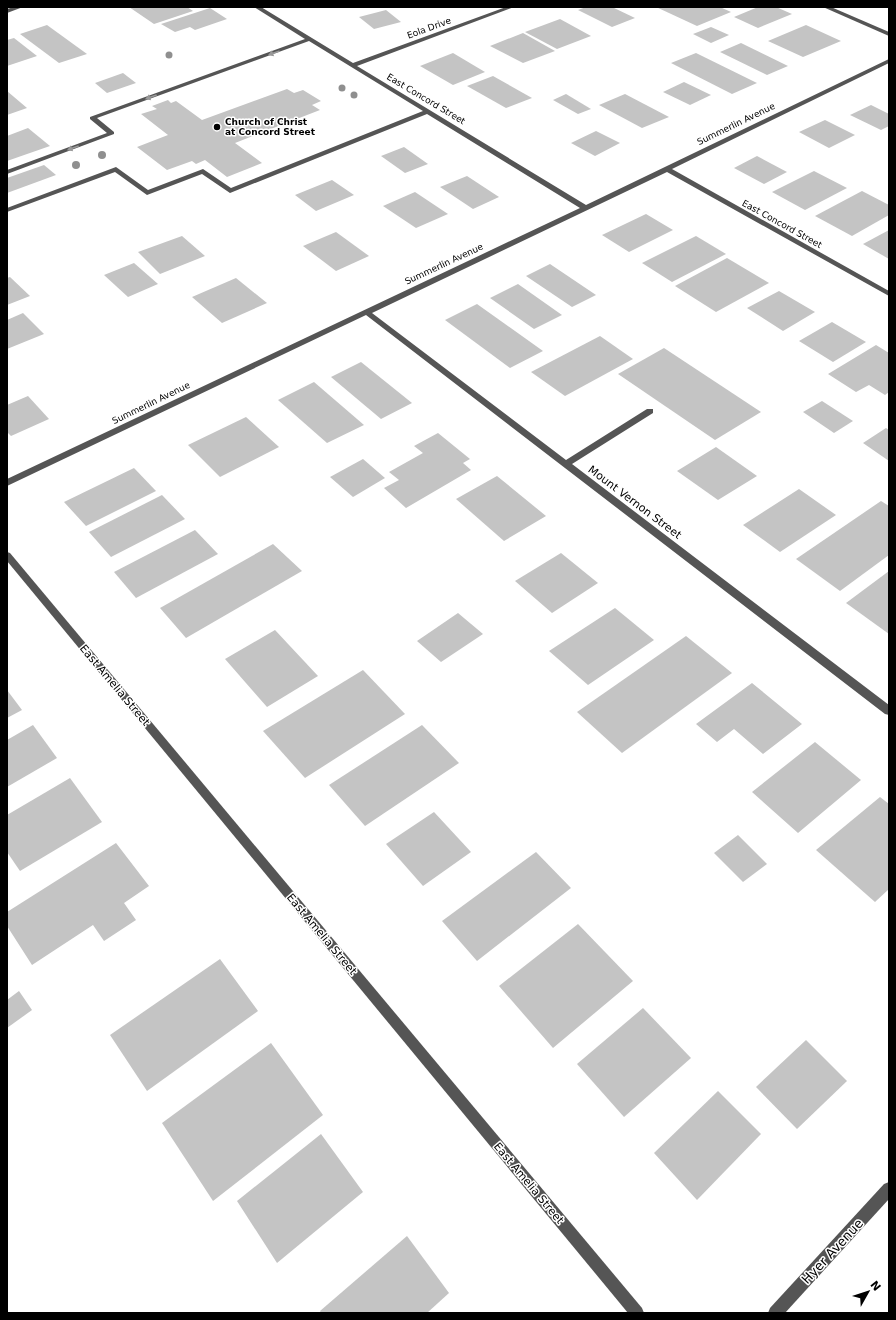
<svg xmlns="http://www.w3.org/2000/svg" width="896" height="1320" font-family="'DejaVu Sans',sans-serif">
	<rect width="100%" height="100%" fill="#fff"/>
	<g fill="#c4c4c4">
		<polygon points="129,7 187,7 193,11 154,24"/>
		<polygon points="586,7 612,7 635,18 612,27 578,10"/>
		<polygon points="656,7 720,7 731,12 697,26"/>
		<polygon points="758,7 776,7 792,14 758,28 734,17"/>
		<polygon points="210,8 227,19 195,30 190,27 175,32 161,24"/>
		<polygon points="386,10 401,22 374,29 359,17"/>
		<polygon points="560,19 591,36 557,49 525,32"/>
		<polygon points="47,25 87,54 59,63 20,34"/>
		<polygon points="806,25 841,41 803,57 768,41"/>
		<polygon points="711,27 729,35 711,43 693,34"/>
		<polygon points="523,33 555,51 523,63 490,46"/>
		<polygon points="14,38 37,56 7,66 7,40"/>
		<polygon points="741,43 788,66 767,75 720,52"/>
		<polygon points="453,53 485,72 453,85 420,66"/>
		<polygon points="696,53 757,83 732,94 671,63"/>
		<polygon points="123,73 136,83 107,93 95,83"/>
		<polygon points="493,76 532,98 506,108 467,86"/>
		<polygon points="684,82 711,95 690,105 663,92"/>
		<polygon points="287,89 294,93 303,90 321,101 312,105 320,110 235,143 262,163 227,177 205,160 196,164 192,161 167,170 137,147 168,135 141,114 157,109 152,106 168,100 171,103 176,101 202,120"/>
		<polygon points="7,91 27,108 7,115"/>
		<polygon points="566,94 591,109 578,114 553,100"/>
		<polygon points="625,94 669,117 642,128 599,105"/>
		<polygon points="871,105 889,114 889,126 881,130 850,115"/>
		<polygon points="825,120 855,135 829,148 799,132"/>
		<polygon points="28,128 50,146 7,161 7,136"/>
		<polygon points="596,131 620,143 595,156 571,143"/>
		<polygon points="404,147 428,164 405,173 381,156"/>
		<polygon points="757,156 787,172 764,184 734,168"/>
		<polygon points="44,165 56,175 7,193 7,178"/>
		<polygon points="814,171 847,188 805,210 772,192"/>
		<polygon points="467,176 499,197 473,209 440,187"/>
		<polygon points="332,180 354,195 316,211 295,195"/>
		<polygon points="862,191 889,205 889,215 852,236 815,216"/>
		<polygon points="415,192 448,214 416,228 383,206"/>
		<polygon points="646,214 673,230 629,252 602,235"/>
		<polygon points="889,230 889,259 863,244"/>
		<polygon points="336,232 369,256 336,271 303,246"/>
		<polygon points="182,236 205,256 160,274 138,252"/>
		<polygon points="696,236 726,254 672,282 642,263"/>
		<polygon points="727,258 769,283 716,312 675,286"/>
		<polygon points="134,263 158,284 128,297 104,275"/>
		<polygon points="550,264 596,295 572,307 526,276"/>
		<polygon points="10,277 30,296 7,305 7,278"/>
		<polygon points="236,278 267,303 222,323 192,297"/>
		<polygon points="518,284 562,315 534,329 490,298"/>
		<polygon points="779,291 815,312 783,331 747,308"/>
		<polygon points="477,304 543,351 510,368 445,320"/>
		<polygon points="23,313 44,334 7,349 7,320"/>
		<polygon points="832,322 866,342 833,362 799,341"/>
		<polygon points="600,336 633,359 565,396 531,372"/>
		<polygon points="876,345 889,353 889,392 885,395 869,385 856,392 828,374"/>
		<polygon points="664,348 761,412 715,440 618,374"/>
		<polygon points="361,362 412,403 381,419 331,377"/>
		<polygon points="314,382 364,425 327,443 278,400"/>
		<polygon points="28,396 49,419 11,436 7,432 7,405"/>
		<polygon points="822,401 853,421 834,433 803,412"/>
		<polygon points="246,417 279,447 220,477 188,445"/>
		<polygon points="886,428 889,430 889,461 863,443"/>
		<polygon points="438,433 470,459 463,463 471,470 406,508 384,488 399,480 389,472 423,453 414,446"/>
		<polygon points="716,447 757,476 718,500 677,471"/>
		<polygon points="363,459 385,478 353,497 330,477"/>
		<polygon points="134,468 156,491 86,526 64,502"/>
		<polygon points="497,476 546,516 504,541 456,499"/>
		<polygon points="799,489 836,515 780,552 743,525"/>
		<polygon points="162,495 185,519 111,557 89,532"/>
		<polygon points="881,501 889,506 889,555 840,591 796,559"/>
		<polygon points="195,530 218,554 136,598 114,572"/>
		<polygon points="273,544 302,571 186,638 160,608"/>
		<polygon points="561,553 598,583 552,613 515,581"/>
		<polygon points="889,571 889,634 846,603"/>
		<polygon points="615,608 654,640 588,685 549,651"/>
		<polygon points="458,613 483,634 441,662 417,641"/>
		<polygon points="275,630 318,676 267,707 225,659"/>
		<polygon points="686,636 732,673 622,753 577,712"/>
		<polygon points="363,670 405,714 305,778 263,731"/>
		<polygon points="752,683 802,724 763,754 734,729 717,742 696,724"/>
		<polygon points="7,690 22,710 7,718"/>
		<polygon points="33,725 57,758 7,787 7,740"/>
		<polygon points="422,725 459,763 365,826 329,785"/>
		<polygon points="815,742 861,780 798,833 752,792"/>
		<polygon points="70,778 102,822 20,871 7,852 7,815"/>
		<polygon points="880,797 889,804 889,889 875,902 816,850"/>
		<polygon points="434,812 471,852 423,886 386,844"/>
		<polygon points="738,835 767,864 743,882 714,853"/>
		<polygon points="116,843 149,886 124,903 136,920 104,941 93,925 32,965 7,926 7,912"/>
		<polygon points="536,852 571,888 477,961 442,921"/>
		<polygon points="578,924 633,981 553,1048 499,986"/>
		<polygon points="220,959 258,1011 147,1091 110,1035"/>
		<polygon points="19,991 32,1010 7,1028 7,1000"/>
		<polygon points="643,1008 691,1058 624,1117 577,1064"/>
		<polygon points="806,1040 847,1081 797,1129 756,1087"/>
		<polygon points="271,1043 323,1115 213,1201 162,1123"/>
		<polygon points="718,1091 761,1134 697,1200 654,1153"/>
		<polygon points="321,1134 363,1192 277,1263 237,1201"/>
		<polygon points="407,1236 449,1293 427,1313 321,1313 320,1311"/>
	</g>
	<g fill="none" stroke-linecap="round" stroke-linejoin="round">
		<g fill="#555" fill-rule="evenodd">
			<polygon points="14,7 23,7 7,13 7,9"/>
			<polygon points="254,7 261,7 353,63 506,7 514,7 357,66 586,205 889,59 889,63 672,169 889,291 889,296 667,172 372,313 566,460 647,409 653,409 653,413 572,464 889,705 889,715 885,714 366,315 7,486 7,479 580,208 427,114 230,193 202,174 147,195 115,172 7,212 7,208 116,167 148,190 203,169 231,188 423,111 309,41 97,118 114,132 114,134 7,174 7,170 107,133 90,119 90,117 305,39"/>
			<polygon points="823,7 831,7 889,32 889,36"/>
			<polygon points="7,552 10,553 642,1308 644,1313 628,1313 7,561"/>
			<polygon points="889,1182 889,1199 785,1313 768,1313 770,1308 884,1184"/>
		</g>
	</g>
	<g fill="#8f8f8f">
		<circle cx="169" cy="55" r="3.5"/>
		<circle cx="342" cy="88" r="3.5"/>
		<circle cx="354" cy="95" r="3.5"/>
		<circle cx="102" cy="155" r="4"/>
		<circle cx="76" cy="165" r="4"/>
	</g>
	<defs><path id="oneway-solid" d="M-6-.8H1V-3.2L6.5 0L1 3.2V.8H-6Z"/></defs>
	<g fill="#999">
		<use href="#oneway-solid" transform="translate(274 53) rotate(160)"/>
		<use href="#oneway-solid" transform="translate(151 97) rotate(160)"/>
		<use href="#oneway-solid" transform="translate(73 148) rotate(160)"/>
	</g>
	<circle fill="#000" stroke="#fff" stroke-width="1.5" cx="217" cy="127" r="4"/>
	<g text-anchor="middle" stroke-width="3" stroke-linejoin="round" paint-order="stroke">
		<g font-size="9" fill="#000" stroke="#fff">
			<text transform="translate(429 28) rotate(-20)" y="3">Eola Drive</text>
			<text transform="translate(426 99) rotate(31)" y="3">East Concord Street</text>
			<text transform="translate(736 124) rotate(-26)" y="3">Summerlin Avenue</text>
			<text transform="translate(782 224) rotate(29)" y="3">East Concord Street</text>
			<text transform="translate(444 264) rotate(-25)" y="3">Summerlin Avenue</text>
			<text transform="translate(151 403) rotate(-26)" y="3">Summerlin Avenue</text>
		</g>
		<g font-size="9" font-weight="bold" fill="#000" stroke="#fff" text-anchor="start">
			<text x="225" y="125">Church of Christ<tspan x="225" dy="10">at Concord Street</tspan></text>
		</g>
		<g font-size="11" fill="#000" stroke="#fff">
			<text transform="translate(635 502) rotate(37)" y="4">Mount Vernon Street</text>
			<text transform="translate(115 685) rotate(50)" y="4">East Amelia Street</text>
			<text transform="translate(322 934) rotate(50)" y="4">East Amelia Street</text>
			<text transform="translate(529 1183) rotate(50)" y="4">East Amelia Street</text>
		</g>
		<g font-size="13" fill="#000" stroke="#fff">
			<text transform="translate(832 1251) rotate(-47)" y="5">Hyer Avenue</text>
		</g>
	</g>
	<rect width="896" height="1320" fill="none" stroke="#000000" stroke-width="16"/>
	<g transform="translate(868 1292) rotate(51)" stroke="#ffffff" stroke-width="3" paint-order="stroke">
	<path d="M0-3L7 15L0 10L-7 15Z" fill="#000000"/>
	<text y="-6" font-size="11" font-weight="bold" text-anchor="middle" fill="#000000">N</text>
	</g>
</svg>
